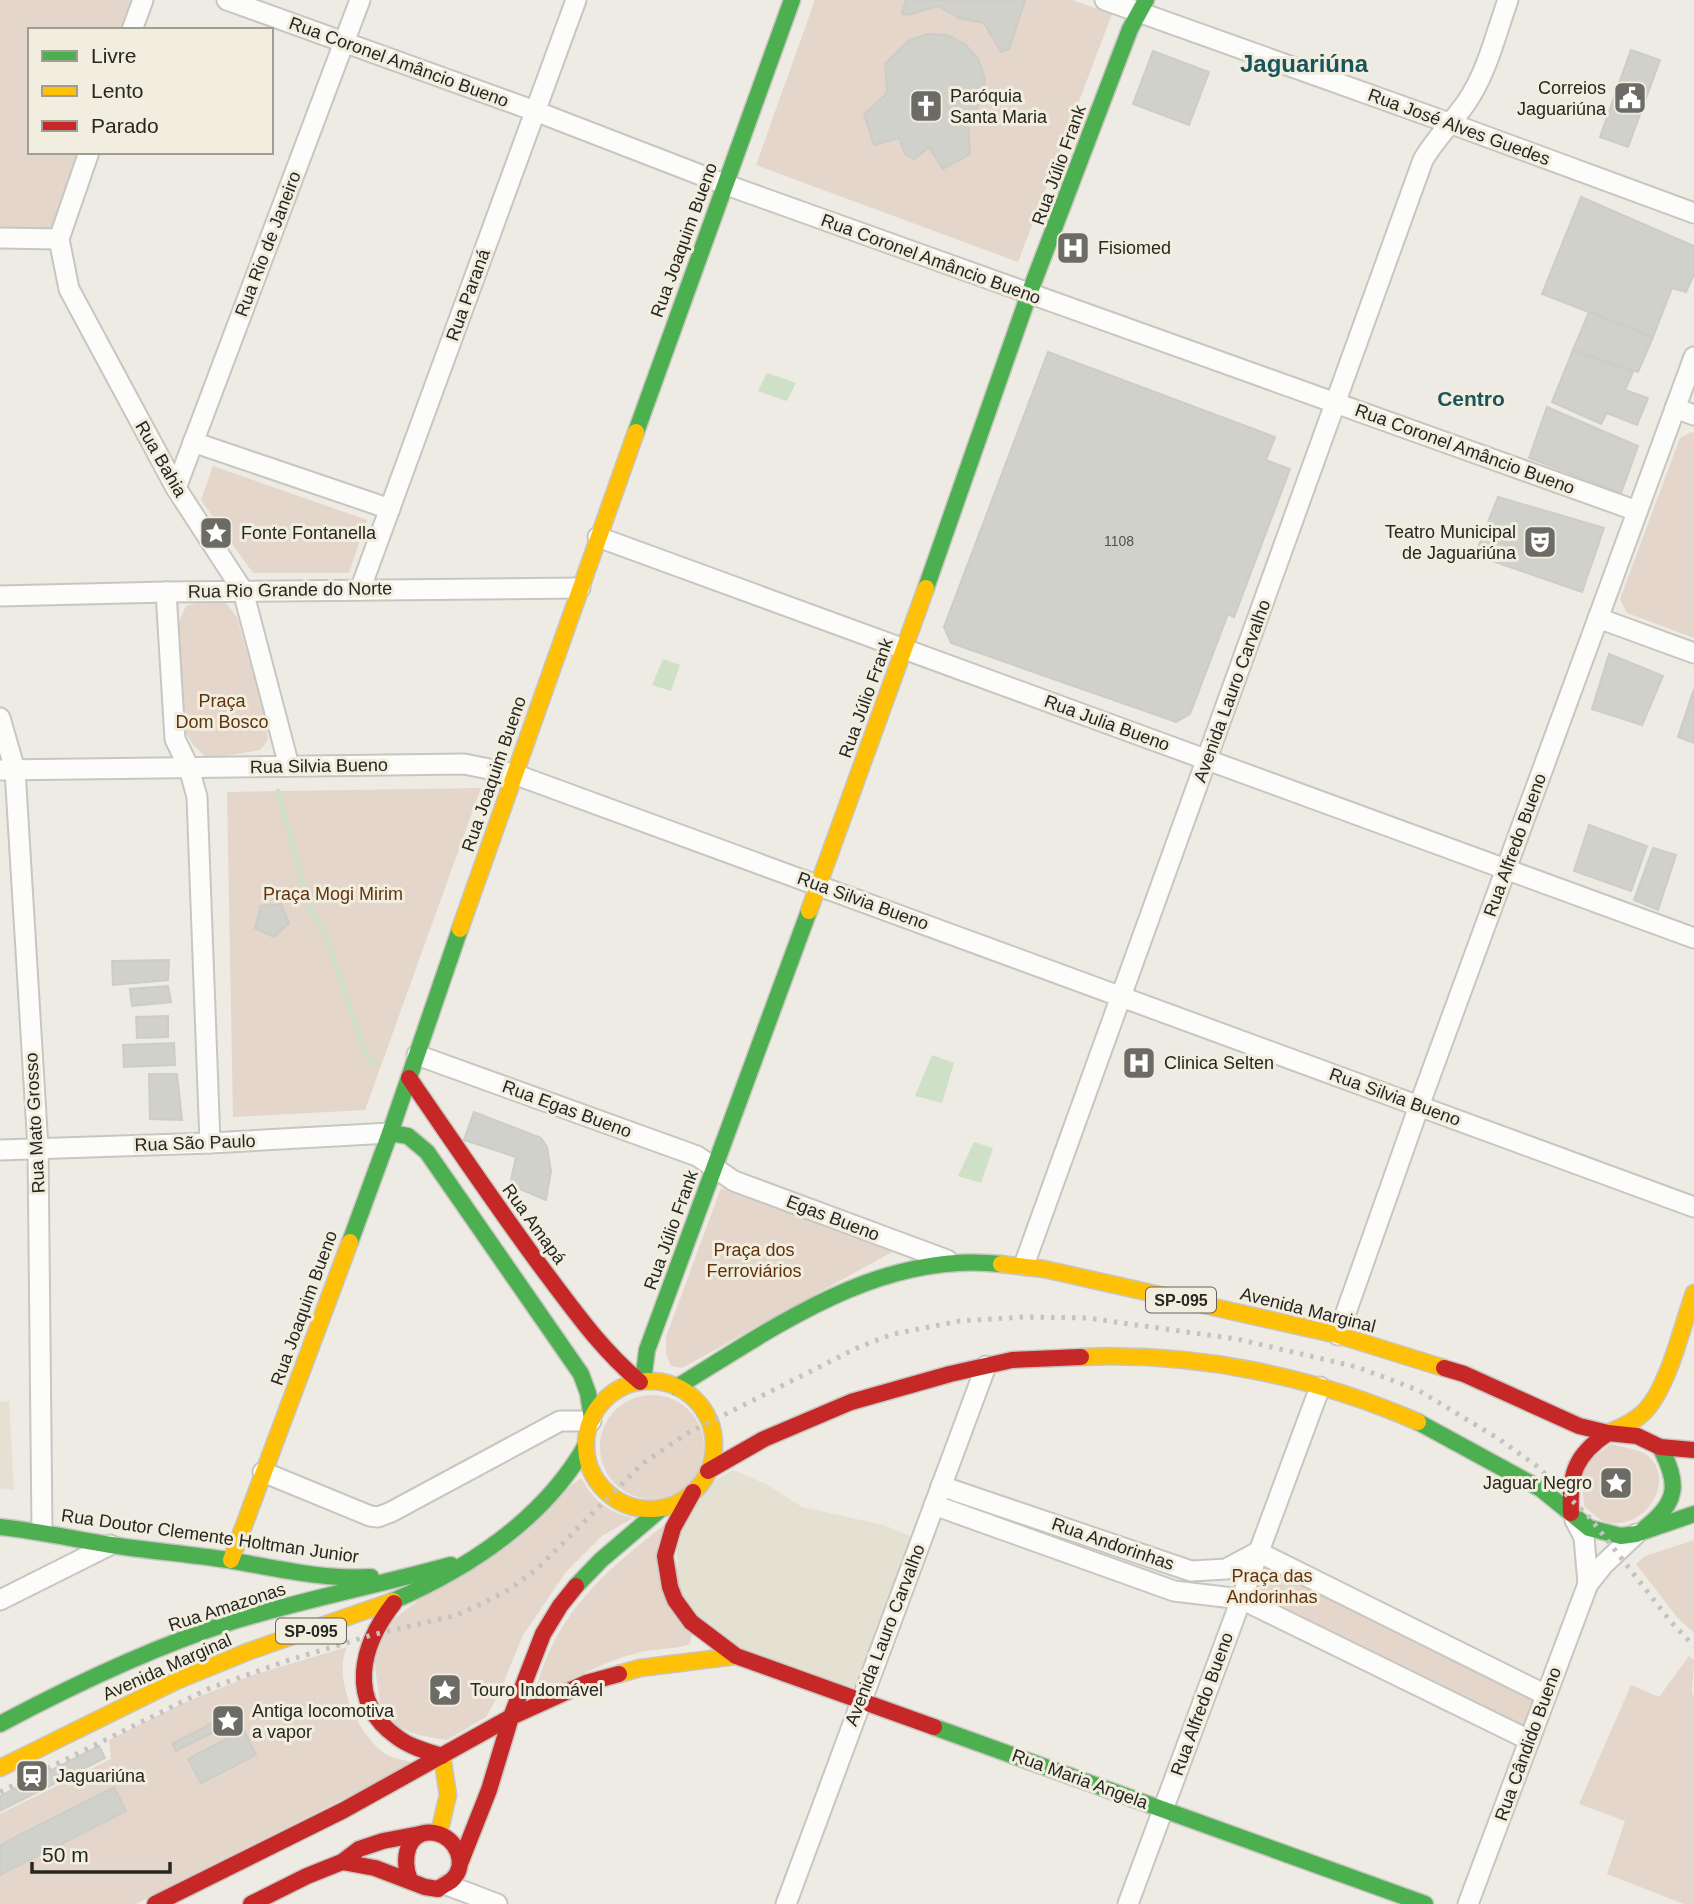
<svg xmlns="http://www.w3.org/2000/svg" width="1694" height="1904" font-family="Helvetica,sans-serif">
	<rect width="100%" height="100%" fill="#edebe3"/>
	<g fill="#e4e1d2">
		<polygon points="9,1401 14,1490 0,1488 0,1402"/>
		<polygon points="733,1470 768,1485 802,1507 884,1525 913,1537 857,1688 736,1656 679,1607 676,1528 693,1493"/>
	</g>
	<g fill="#e4d6ca">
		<polygon points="0,0 136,0 125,30 30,30 30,152 81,152 53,229 0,231"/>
		<polygon points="815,0 1072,0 1112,14 1018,262 756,165"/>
		<polygon points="1691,432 1694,433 1694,638 1627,613 1620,599 1680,438"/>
		<polygon points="213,466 367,520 349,573 253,573 201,500"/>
		<polygon points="204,601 225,602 237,617 266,720 268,740 260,750 208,759 194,746 182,727 177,626 186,606"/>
		<polygon points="481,788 365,1110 233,1117 227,792"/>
		<polygon points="721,1188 892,1252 682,1368 671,1366 666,1354 666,1337"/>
		<circle cx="652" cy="1447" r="52"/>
		<path d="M1611,1444C1621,1447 1639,1449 1647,1455C1678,1480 1644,1532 1606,1522C1599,1520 1590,1511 1584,1506L1581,1467Z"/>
		<path d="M581,1478C594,1501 608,1512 633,1518L602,1536L565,1573L522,1637L499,1694L486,1717L447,1740L418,1735L398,1727L380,1704L373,1651L387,1624Z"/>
		<path d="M667,1523L692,1634L690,1644C674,1650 658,1648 641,1652C603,1661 569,1681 534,1698C552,1616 604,1572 667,1523Z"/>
		<polygon points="1694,1540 1694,1633 1677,1617 1636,1564 1645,1556"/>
		<polygon points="1261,1559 1536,1695 1526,1730 1246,1597"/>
		<path d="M347,1647C332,1678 358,1737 387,1755C394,1759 406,1760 414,1763L136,1904H0V1814L111,1759L109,1740L179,1705L250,1676Z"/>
		<polygon points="1689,1656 1694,1660 1692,1692 1694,1697 1694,1904 1684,1904 1607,1874 1625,1821 1579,1804 1631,1685 1659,1697"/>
	</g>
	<g fill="#cee0c6">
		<polygon points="767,373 796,383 787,401 758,391"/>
		<polygon points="663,659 680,665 671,691 652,685"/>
		<polygon points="932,1055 954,1063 942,1103 915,1096"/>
		<polygon points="974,1142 993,1148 981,1183 958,1176"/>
	</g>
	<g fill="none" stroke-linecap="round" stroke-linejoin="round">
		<polyline stroke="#cee0c6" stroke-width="5" points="278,791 309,906 328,941 365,1052 375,1064"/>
	</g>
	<g fill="#d1d1cb" stroke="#cdccc6" stroke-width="2">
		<polygon points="906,0 1025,0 1009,49 1001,52 984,23 959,18 938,6 908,15 902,14"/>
		<polygon points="927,34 947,35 965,44 978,59 985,78 983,98 968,123 970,154 943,169 929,147 914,159 905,154 899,138 874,145 864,114 884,96 887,90 885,64 908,41"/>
		<polygon points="1631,50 1660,60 1628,147 1600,137"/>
		<polygon points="1153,51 1209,72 1189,125 1133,104"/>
		<polygon points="1581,197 1694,246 1694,274 1686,292 1672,288 1653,337 1542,294"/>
		<polygon points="1589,312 1653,337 1638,372 1573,350"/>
		<polygon points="1573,350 1633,372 1625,390 1648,398 1637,425 1607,413 1601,424 1552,402"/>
		<polygon points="1048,352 1275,437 1266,460 1290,469 1234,617 1228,614 1190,714 1176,722 951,643 944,627"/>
		<polygon points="1547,407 1638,446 1621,493 1529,458"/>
		<polygon points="1498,497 1604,528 1582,592 1475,555"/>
		<polygon points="1609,654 1663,676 1642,725 1592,709"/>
		<polygon points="1694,689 1694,743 1678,737"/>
		<polygon points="1589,825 1647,846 1631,891 1574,871"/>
		<polygon points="1653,848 1676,855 1658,910 1634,900"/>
		<polygon points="281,904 289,923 274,937 255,928 261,906"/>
		<polygon points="169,960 168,980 113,985 112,961"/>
		<polygon points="168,986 171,1002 132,1006 130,989"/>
		<polygon points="168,1016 168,1037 137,1038 136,1017"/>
		<polygon points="174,1043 175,1065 124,1067 123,1045"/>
		<polygon points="149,1074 177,1074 182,1120 150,1119"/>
		<polygon points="474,1112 541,1138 547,1147 551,1171 546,1200 510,1185 516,1157 464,1140"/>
		<polygon points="238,1710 242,1718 176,1751 172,1744"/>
		<polygon points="244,1730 256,1755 201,1783 188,1759"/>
		<polygon points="99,1746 105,1758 0,1811 0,1796"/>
		<polygon points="114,1787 126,1811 0,1875 0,1845"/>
	</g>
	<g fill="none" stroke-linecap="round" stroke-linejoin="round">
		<defs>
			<g id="street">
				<polyline points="227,0 535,111 724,184 1637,511"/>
				<polyline points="1105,0 1463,128 1694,213"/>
				<polyline points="132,30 143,0"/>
				<polyline points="89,152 59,239 69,289 176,488 243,591 289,766"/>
				<polyline points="0,238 59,239"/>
				<polyline points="1675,408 1694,415"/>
				<polyline points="193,442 390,509"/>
				<polyline points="176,488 360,0"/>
				<polyline points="598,537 1694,938"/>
				<polyline points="360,590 576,0"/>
				<polyline points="166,592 175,739 189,768 197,797 210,1143"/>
				<polyline points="0,596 166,592 580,588"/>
				<polyline points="1598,618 1694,653"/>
				<polyline points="0,718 15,770 38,1148 42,1531"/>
				<polyline points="0,770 464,764 514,774 1694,1207"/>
				<polyline points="417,1055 697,1156 734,1181 947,1260"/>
				<polyline points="0,1150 210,1143 390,1133"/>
				<path d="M1024,1265L1423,160C1435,139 1452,123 1466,103C1487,73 1496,33 1508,0"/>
				<polyline points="1338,1335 1419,1106 1694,357"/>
				<polyline points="263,1472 370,1516 378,1517 391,1512 560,1421 591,1421"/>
				<polyline points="941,1486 1191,1571 1226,1569 1258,1552 1546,1695"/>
				<polyline points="934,1505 1174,1591 1241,1599 1529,1740"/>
				<polyline points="1575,1520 1584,1537 1588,1584"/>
				<polyline points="0,1600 110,1545"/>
				<polyline points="447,1885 497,1904"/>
				<polyline points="786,1904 986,1366"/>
				<polyline points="1128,1904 1320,1387"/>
				<polyline points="1468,1904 1588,1584 1604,1564 1636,1534"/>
			</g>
			<g id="fast">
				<polyline points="636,432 792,0"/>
				<polyline points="926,588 1029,294 1130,29 1146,0"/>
				<polyline points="390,1133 408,1136 427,1152 581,1374 588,1393 592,1419"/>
				<polyline points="350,1242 390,1133 460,929"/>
				<polyline points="643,1381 647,1350 809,911"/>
				<path d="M677,1387C775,1327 880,1250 1001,1264"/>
				<polyline points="1418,1422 1541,1489 1589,1528 1621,1536 1636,1534 1694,1514"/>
				<path d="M0,1527C38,1531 74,1539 111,1545C150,1551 189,1554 228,1560C275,1568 323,1580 371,1577"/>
				<path d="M1645,1528C1679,1502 1679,1483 1660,1447"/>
				<polyline points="576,1586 601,1560 662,1508"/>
				<path d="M393,1601C469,1568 544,1519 586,1445"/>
				<path d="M0,1724C75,1684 153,1647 234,1621C305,1599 379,1585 451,1565"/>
				<polyline points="934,1727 1425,1904"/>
			</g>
			<g id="slow">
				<polyline points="809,911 926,588"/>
				<polyline points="460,929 636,432"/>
				<polyline points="1001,1264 1044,1269 1338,1335 1444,1368"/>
				<path d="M1081,1357C1196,1352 1313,1376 1418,1422"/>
				<circle cx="650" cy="1445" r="64"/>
				<path d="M1608,1433C1621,1427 1636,1421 1646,1410C1669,1385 1682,1326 1694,1293"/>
				<polyline points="231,1560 350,1242"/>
				<polyline points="619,1674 640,1668 736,1656"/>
				<polyline points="0,1768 176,1681 247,1652 393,1601"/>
				<polyline points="439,1833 448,1795 442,1756"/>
			</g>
			<g id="jam">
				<path d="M409,1078C454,1143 498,1209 545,1272C576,1313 601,1349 640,1382"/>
				<polyline points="1444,1368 1464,1374 1579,1426 1608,1433 1637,1436 1660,1447 1694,1450"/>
				<polyline points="708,1471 764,1439 851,1402 950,1374 1012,1360 1081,1357"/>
				<polyline points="693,1492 673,1528 665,1556 670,1587 675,1600 691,1622 736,1656 934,1727"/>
				<path d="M1571,1513C1569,1474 1575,1455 1608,1433"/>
				<path d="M394,1603C361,1645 346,1701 397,1737C410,1747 426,1751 442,1756"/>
				<polyline points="461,1861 489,1790 511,1717 586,1683 619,1674"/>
				<path d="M342,1862L375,1868L425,1887L438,1889C442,1886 448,1883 452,1880C469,1864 456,1837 435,1833C407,1828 401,1860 410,1880"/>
				<polyline points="155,1904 344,1810 511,1717 543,1634 560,1606 576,1586"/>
				<polyline points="251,1904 307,1876 342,1862 359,1849 383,1841 420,1834"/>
			</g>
		</defs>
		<use href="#street" stroke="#c8c6c1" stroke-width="23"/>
		<use href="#fast" stroke="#c8c6c1" stroke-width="19"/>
		<use href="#slow" stroke="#c8c6c1" stroke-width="19"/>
		<use href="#jam" stroke="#c8c6c1" stroke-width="19"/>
		<use href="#street" stroke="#fcfcfb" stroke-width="19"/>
		<use href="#fast" stroke="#4caf50" stroke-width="16"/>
		<use href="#slow" stroke="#ffc107" stroke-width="16"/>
		<use href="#jam" stroke="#c62828" stroke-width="16"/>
		<polyline stroke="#c4c3c1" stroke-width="5" stroke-dasharray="3.5 7" stroke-linecap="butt" points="0,1792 210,1688 286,1661 372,1635 457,1615 483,1603 510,1589 538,1568 642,1464 686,1434 859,1347 893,1334 960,1321 1024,1317 1087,1318 1237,1339 1357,1367 1418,1390 1499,1439 1538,1467 1590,1518 1671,1622 1694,1646"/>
	</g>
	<defs>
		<symbol id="civic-square" viewBox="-11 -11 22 22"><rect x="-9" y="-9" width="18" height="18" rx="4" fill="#6c6b65" stroke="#f1eedf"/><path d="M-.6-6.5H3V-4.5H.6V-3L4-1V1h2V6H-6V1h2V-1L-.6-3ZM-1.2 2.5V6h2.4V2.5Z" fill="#fff"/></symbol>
		<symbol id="church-square" viewBox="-11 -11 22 22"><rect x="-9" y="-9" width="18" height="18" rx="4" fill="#6c6b65" stroke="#f1eedf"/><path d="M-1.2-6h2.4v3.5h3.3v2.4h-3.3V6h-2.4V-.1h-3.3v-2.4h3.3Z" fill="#fff"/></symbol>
		<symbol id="hospital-square" viewBox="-11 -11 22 22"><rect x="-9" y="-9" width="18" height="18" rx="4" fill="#6c6b65" stroke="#f1eedf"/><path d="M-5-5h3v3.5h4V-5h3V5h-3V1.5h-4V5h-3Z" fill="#fff"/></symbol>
		<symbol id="sight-square" viewBox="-11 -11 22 22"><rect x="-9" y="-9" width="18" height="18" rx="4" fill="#6c6b65" stroke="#f1eedf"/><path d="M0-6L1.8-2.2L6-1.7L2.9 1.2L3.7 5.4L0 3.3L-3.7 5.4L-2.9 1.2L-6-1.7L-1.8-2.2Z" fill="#fff"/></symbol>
		<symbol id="theatre-square" viewBox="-11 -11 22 22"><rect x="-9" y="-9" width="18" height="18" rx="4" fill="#6c6b65" stroke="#f1eedf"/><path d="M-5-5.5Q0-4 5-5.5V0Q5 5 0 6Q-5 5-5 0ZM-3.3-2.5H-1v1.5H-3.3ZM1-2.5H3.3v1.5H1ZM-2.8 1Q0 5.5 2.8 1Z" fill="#fff"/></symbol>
		<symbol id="station-square" viewBox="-11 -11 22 22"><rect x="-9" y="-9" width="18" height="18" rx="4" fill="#6c6b65" stroke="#f1eedf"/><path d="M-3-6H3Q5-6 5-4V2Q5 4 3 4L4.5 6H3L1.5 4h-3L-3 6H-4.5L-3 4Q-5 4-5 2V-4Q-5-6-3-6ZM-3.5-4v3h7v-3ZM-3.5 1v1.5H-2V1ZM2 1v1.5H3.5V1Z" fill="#fff"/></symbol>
	</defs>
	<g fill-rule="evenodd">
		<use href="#civic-square" x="1611" y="79" width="38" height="38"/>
		<use href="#church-square" x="907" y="87" width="38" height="38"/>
		<use href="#hospital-square" x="1054" y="229" width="38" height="38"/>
		<use href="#sight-square" x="197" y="514" width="38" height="38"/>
		<use href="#theatre-square" x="1521" y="523" width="38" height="38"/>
		<use href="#hospital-square" x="1120" y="1044" width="38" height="38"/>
		<use href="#sight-square" x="1597" y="1464" width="38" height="38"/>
		<use href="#sight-square" x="426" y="1671" width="38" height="38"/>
		<use href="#sight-square" x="209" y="1702" width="38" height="38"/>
		<use href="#station-square" x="13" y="1757" width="38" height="38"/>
	</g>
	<g text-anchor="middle" stroke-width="6" stroke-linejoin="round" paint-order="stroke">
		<g font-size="14" fill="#54544e">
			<text x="1119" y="546">1108</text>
		</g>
		<g fill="#f1eedf" stroke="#64625a" stroke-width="2">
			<rect x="1146" y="1287.5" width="70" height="25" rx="5"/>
			<rect x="276" y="1618.5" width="70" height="25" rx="5"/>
		</g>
		<g font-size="16" font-weight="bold" fill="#272621">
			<text x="1181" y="1306">SP-095</text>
			<text x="311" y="1637">SP-095</text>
		</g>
		<g font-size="18" fill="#272621" stroke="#f1eedf">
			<text transform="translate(399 62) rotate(20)" y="6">Rua Coronel Amâncio Bueno</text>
			<text transform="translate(1459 127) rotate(20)" y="6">Rua José Alves Guedes</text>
			<text transform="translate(1059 165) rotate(-70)" y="6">Rua Júlio Frank</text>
			<text transform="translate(684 240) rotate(-70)" y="6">Rua Joaquim Bueno</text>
			<text transform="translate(268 244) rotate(-69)" y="6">Rua Rio de Janeiro</text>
			<text transform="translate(931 259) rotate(20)" y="6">Rua Coronel Amâncio Bueno</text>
			<text transform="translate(468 295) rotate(-70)" y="6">Rua Paraná</text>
			<text transform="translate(1465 449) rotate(20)" y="6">Rua Coronel Amâncio Bueno</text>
			<text transform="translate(161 459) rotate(60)" y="6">Rua Bahia</text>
			<text transform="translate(290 590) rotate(-1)" y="6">Rua Rio Grande do Norte</text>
			<text transform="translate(1232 691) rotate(-70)" y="6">Avenida Lauro Carvalho</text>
			<text transform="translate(866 698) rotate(-70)" y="6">Rua Júlio Frank</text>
			<text transform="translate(1107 723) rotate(20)" y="6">Rua Julia Bueno</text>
			<text transform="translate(319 766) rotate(-1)" y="6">Rua Silvia Bueno</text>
			<text transform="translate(494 774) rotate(-71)" y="6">Rua Joaquim Bueno</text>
			<text transform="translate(1515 845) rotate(-70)" y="6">Rua Alfredo Bueno</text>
			<text transform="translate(863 901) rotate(20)" y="6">Rua Silvia Bueno</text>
			<text transform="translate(1395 1097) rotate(20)" y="6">Rua Silvia Bueno</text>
			<text transform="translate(567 1109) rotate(20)" y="6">Rua Egas Bueno</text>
			<text transform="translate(35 1123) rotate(-93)" y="6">Rua Mato Grosso</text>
			<text transform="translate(195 1143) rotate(-2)" y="6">Rua São Paulo</text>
			<text transform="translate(833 1218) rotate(21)" y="6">Egas Bueno</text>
			<text transform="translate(534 1224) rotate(54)" y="6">Rua Amapá</text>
			<text transform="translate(671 1230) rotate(-70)" y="6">Rua Júlio Frank</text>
			<text transform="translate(304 1308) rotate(-70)" y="6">Rua Joaquim Bueno</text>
			<text transform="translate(1308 1310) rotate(14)" y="6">Avenida Marginal</text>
			<text transform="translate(210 1536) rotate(8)" y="6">Rua Doutor Clemente Holtman Junior</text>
			<text transform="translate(1113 1544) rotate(19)" y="6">Rua Andorinhas</text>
			<text transform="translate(227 1607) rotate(-18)" y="6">Rua Amazonas</text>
			<text transform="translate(885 1635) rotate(-69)" y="6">Avenida Lauro Carvalho</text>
			<text transform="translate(167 1667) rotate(-24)" y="6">Avenida Marginal</text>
			<text transform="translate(1202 1704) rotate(-70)" y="6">Rua Alfredo Bueno</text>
			<text transform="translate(1528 1744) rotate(-70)" y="6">Rua Cândido Bueno</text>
			<text transform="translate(1080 1779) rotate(20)" y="6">Rua Maria Angela</text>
		</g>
		<g font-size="18" fill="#272621" stroke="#f1eedf" text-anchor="start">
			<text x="1606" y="94" text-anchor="end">Correios<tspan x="1606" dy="21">Jaguariúna</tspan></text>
			<text x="950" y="102">Paróquia<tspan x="950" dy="21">Santa Maria</tspan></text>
			<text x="1098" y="254">Fisiomed</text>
			<text x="1516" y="538" text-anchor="end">Teatro Municipal<tspan x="1516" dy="21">de Jaguariúna</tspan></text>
			<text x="241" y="539">Fonte Fontanella</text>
			<text x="1164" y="1069">Clinica Selten</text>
			<text x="1592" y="1489" text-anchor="end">Jaguar Negro</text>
			<text x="470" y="1696">Touro Indomável</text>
			<text x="252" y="1717">Antiga locomotiva<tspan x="252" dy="21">a vapor</tspan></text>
			<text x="56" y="1782">Jaguariúna</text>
		</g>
		<g font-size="18" fill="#63320c" stroke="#f1eedf">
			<text x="222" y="707">Praça<tspan x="222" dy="21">Dom Bosco</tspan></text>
			<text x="333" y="900">Praça Mogi Mirim</text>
			<text x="754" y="1256">Praça dos<tspan x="754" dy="21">Ferroviários</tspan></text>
			<text x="1272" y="1582">Praça das<tspan x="1272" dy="21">Andorinhas</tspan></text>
		</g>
		<g font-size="21" font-weight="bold" fill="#1a555b" stroke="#f1eedf">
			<text x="1471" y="406">Centro</text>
		</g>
		<g font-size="24" font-weight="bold" fill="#1a555b" stroke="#f1eedf">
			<text x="1304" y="72">Jaguariúna</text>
		</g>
	</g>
	<rect x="28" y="28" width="245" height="126" fill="#f1eedf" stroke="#a09e93" stroke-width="2"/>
	<rect x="42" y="51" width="35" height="10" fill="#4caf50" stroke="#a09e93" stroke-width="2"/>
	<text x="91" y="63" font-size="21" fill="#272621">Livre</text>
	<rect x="42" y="86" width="35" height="10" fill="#ffc107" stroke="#a09e93" stroke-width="2"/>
	<text x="91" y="98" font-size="21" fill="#272621">Lento</text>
	<rect x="42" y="121" width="35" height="10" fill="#c62828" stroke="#a09e93" stroke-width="2"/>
	<text x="91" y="133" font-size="21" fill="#272621">Parado</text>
	<path d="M32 1862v10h138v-10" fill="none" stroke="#272621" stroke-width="3.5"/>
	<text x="42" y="1862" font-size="21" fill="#272621" stroke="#f1eedf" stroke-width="5" paint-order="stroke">50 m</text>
</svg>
